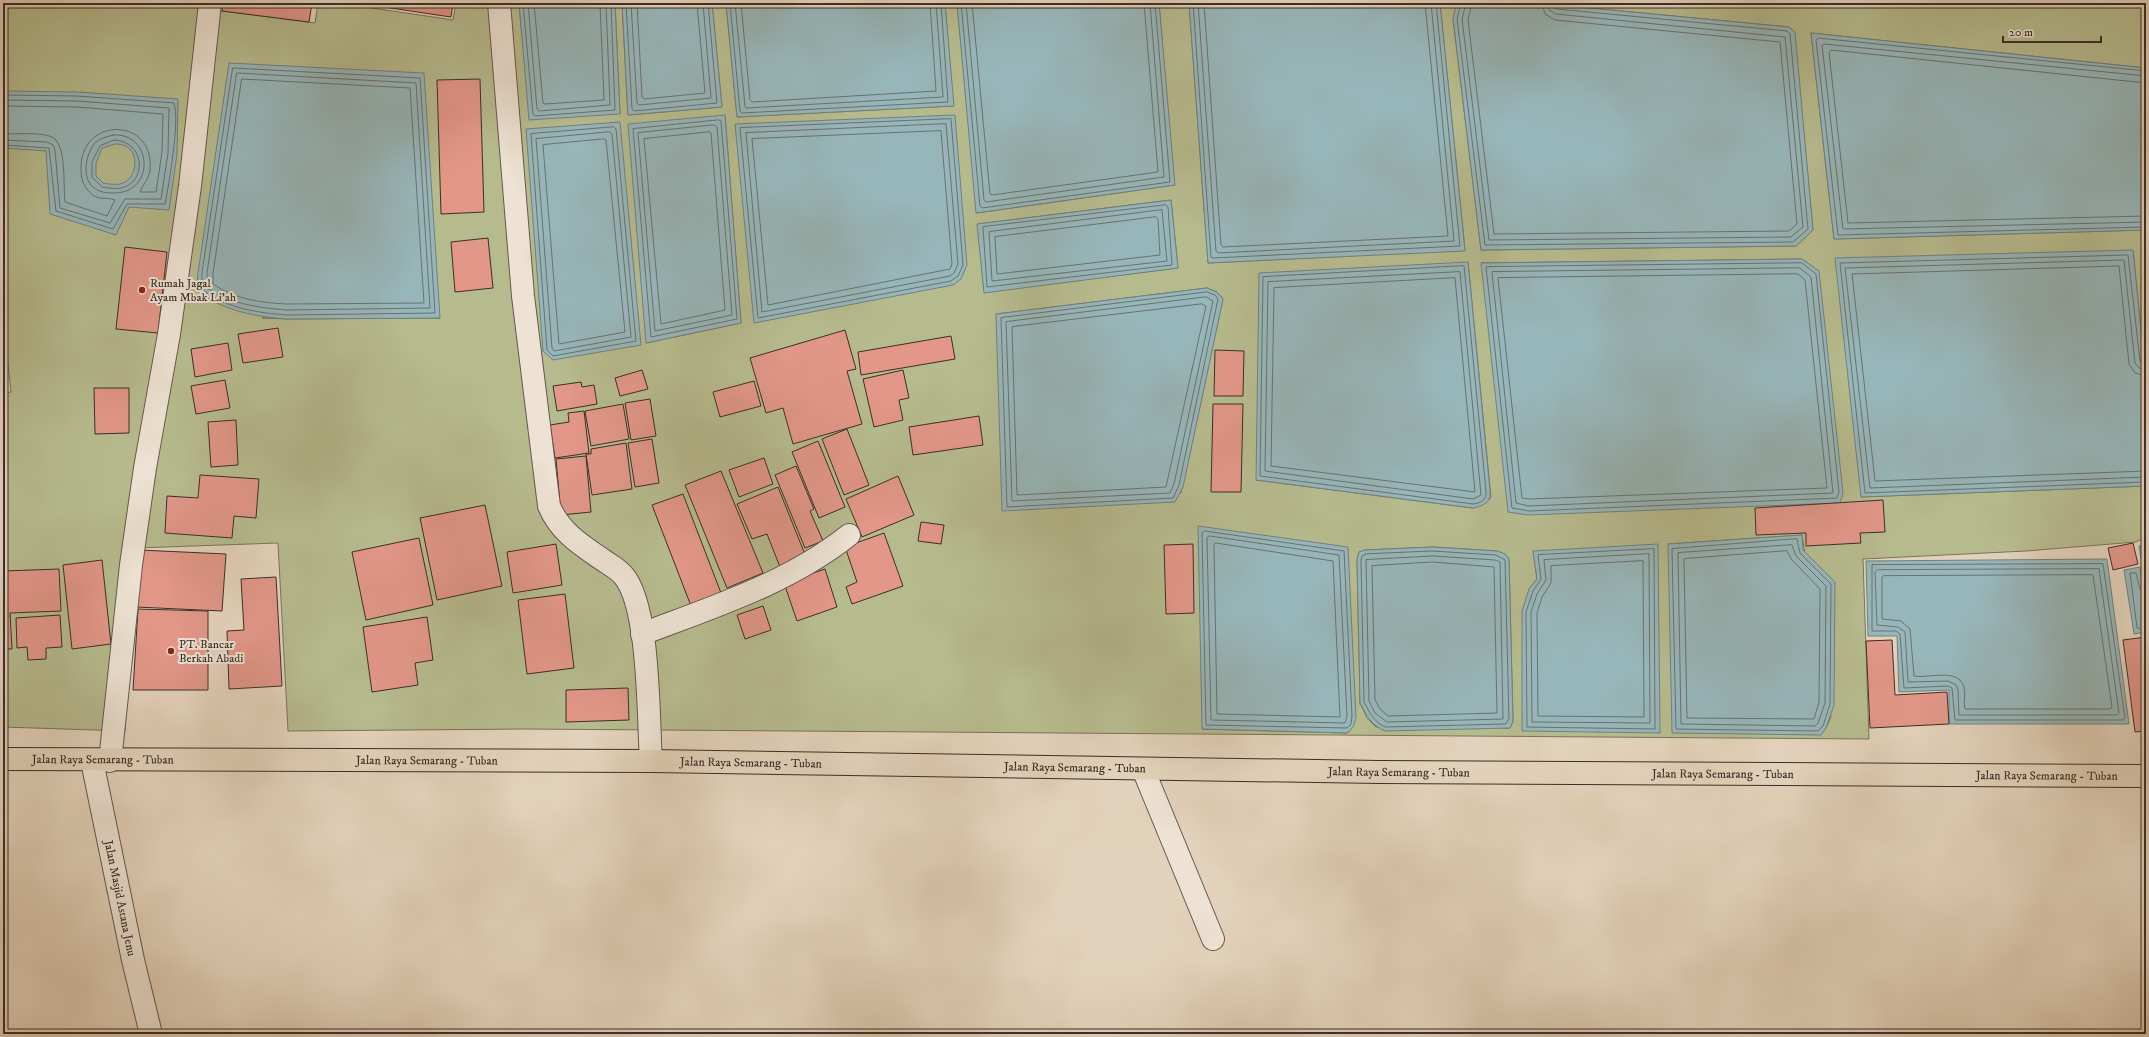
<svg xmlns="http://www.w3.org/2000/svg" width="2149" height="1037" font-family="'IM FELL DW Pica',serif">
	<rect width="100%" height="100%" fill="#e3d2bb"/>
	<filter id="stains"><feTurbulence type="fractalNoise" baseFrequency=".005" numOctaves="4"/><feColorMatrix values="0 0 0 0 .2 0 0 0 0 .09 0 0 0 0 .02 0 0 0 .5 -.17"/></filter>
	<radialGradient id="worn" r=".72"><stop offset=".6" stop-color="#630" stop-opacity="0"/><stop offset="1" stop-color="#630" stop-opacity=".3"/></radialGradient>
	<path fill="#b6bb8e" stroke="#78745c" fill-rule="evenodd" d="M3,3H215L214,10L315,23L318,3H339L453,20L456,3H519L522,36L620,114L615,3H622L628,115L722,107L712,3H726L737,117L953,106L945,3H957L977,213L1174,185L1159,3H1189L1208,263L1465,250L1440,3H1459L1456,6L1453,19L1481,250L1796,246L1813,230L1794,32L1789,27L1537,3H2146V68L1811,33L1834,239L2146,230V381L2133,250L1861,497L2146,486V537L2136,542L2026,551L1863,559L1869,739L525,729L288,731L278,543L137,548L125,731L3,727V393L11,392L3,316ZM725,115L741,323L646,343ZM1171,200L1178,268L984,292L978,224ZM1802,259L1819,271L1481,263ZM1468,262L1491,498L1473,508L1256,480ZM1207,288L1217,292L1223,299L1181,493L996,314ZM262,318H440L287,319ZM1802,535L1831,717L1826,728L1820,735L1668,544ZM1433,547L1497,551L1505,554L1509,559L1513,721L1510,728L1376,727L1367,718L1360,703L1357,560L1359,552L1365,550ZM1533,551L1660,733L1529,589L1537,579ZM1202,729L1350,731L1347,733Z"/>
	<g fill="#97b6b9" stroke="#72807f" fill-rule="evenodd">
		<polygon points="519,3 615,3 620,114 529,120"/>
		<polygon points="622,3 712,3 722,107 628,115"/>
		<polygon points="726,3 945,3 954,106 737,117"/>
		<polygon points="957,3 1159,3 1175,185 976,213"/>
		<polygon points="1189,3 1440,3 1465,251 1208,263"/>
		<polygon points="1459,3 1537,3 1789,27 1795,32 1813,230 1796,246 1481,250 1453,18 1456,6"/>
		<polygon points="1811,33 2146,68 2146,230 1834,239"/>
		<path d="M229,63L424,73L440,318L287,319C257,317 226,311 201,294L197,285L198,273Z"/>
		<path d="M3,91L78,92L178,99L177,154L169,210L129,207L116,235L50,214L46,151L3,148ZM115,144C120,144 126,145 130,149C138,158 136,176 125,182C119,186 110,184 103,183L96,176V163L102,148Z"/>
		<polygon points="725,115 741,323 646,343 628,124"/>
		<polygon points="955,115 967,265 961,279 953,285 754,323 735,124"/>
		<polygon points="620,122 641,345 553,360 543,351 526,129"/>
		<polygon points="1171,200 1178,268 984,293 977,224"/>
		<polygon points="2133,250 2146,381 2146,486 1861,497 1835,258"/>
		<polygon points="1802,259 1819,271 1843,493 1840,503 1528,515 1508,512 1481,263"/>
		<path d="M1468,262L1490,491C1491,502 1484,506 1473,508L1256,480L1259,273Z"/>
		<polygon points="1207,288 1217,292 1223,299 1183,487 1175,502 1002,511 996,314"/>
		<path d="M1198,526L1348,547L1356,717C1355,724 1353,729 1347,733L1202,729Z"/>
		<polygon points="1802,535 1803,550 1835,582 1834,705 1826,728 1821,735 1672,733 1668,544"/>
		<polygon points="2146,543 2146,592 2139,546"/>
		<polygon points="1658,544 1660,733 1522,731 1522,611 1529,589 1537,579 1533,551"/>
		<path d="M1433,547L1497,551L1505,554L1509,559L1513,721L1510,728L1385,731C1371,725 1367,716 1360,703L1357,559L1359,552L1365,550Z"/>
		<polygon points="2107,559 2129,724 1949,724 1949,690 1899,692 1897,636 1868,636 1866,561"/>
		<polygon points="2140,567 2146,604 2146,632 2134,634 2124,570"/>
	</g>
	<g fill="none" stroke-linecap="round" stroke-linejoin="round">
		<g stroke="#697271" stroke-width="1">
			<polyline points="523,3 533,114 535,116 615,110 611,3"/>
			<polyline points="528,3 537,109 539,111 610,105 606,3"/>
			<polyline points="534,3 543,103 545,104 604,100 600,3"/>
			<polyline points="626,3 632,109 634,111 717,103 708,3"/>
			<polyline points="631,3 637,103 639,105 711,98 703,3"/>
			<polyline points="637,3 642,97 644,99 705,93 697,3"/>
			<polyline points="730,3 740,111 742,113 948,102 941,3"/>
			<polyline points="735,3 745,106 746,108 943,97 936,3"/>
			<polyline points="741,3 750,100 752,102 936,91 930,3"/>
			<polyline points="961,3 980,206 982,208 1170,182 1155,3"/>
			<polyline points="966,3 984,200 986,202 1164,177 1150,3"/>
			<polyline points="972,3 990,194 992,195 1158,172 1144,3"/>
			<polyline points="1193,3 1211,257 1213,258 1460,246 1436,3"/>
			<polyline points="1198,3 1216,251 1218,253 1454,241 1431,3"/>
			<polyline points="1204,3 1221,245 1223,247 1448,236 1425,3"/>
			<polyline points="1461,3 1457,19 1485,245 1793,242 1808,229 1790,34 1787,31 1557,9 1553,7 1553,3"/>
			<polyline points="1466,3 1462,19 1489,240 1791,237 1803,227 1785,37 1556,14 1549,10 1548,3"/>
			<polyline points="1472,3 1468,20 1494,234 1789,231 1797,224 1780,42 1555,20 1545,14 1542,3"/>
			<path d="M233,68L420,78L435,313L287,315C258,313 227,308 204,291L202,285V273Z"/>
			<polyline points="2146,71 1818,38 1816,40 1838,235 2146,227"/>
			<path d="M237,73L416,83L430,308L287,310C260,308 230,304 207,288V273Z"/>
			<polyline points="2146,76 1824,44 1822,45 1843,229 2146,222"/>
			<path d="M242,79L410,88L424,303L287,304C263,303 234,299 213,284V274Z"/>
			<polyline points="2146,83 1831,50 1829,52 1848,223 2146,216"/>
			<path d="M3,95L77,96L174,103C180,121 169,183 165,204H127L113,229L56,211L49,148L3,145"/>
			<polyline points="3,100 77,101 169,108 168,153 161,199 125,199 110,223 60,208 55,150 53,145 47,142 3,140"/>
			<path d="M3,106L77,107L163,114L162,152L156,192H140C143,184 149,179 150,170C155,116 79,116 81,170C81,181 85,189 94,196C101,200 108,197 115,200L107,216L65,202C63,187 67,144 52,137C42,132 15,134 3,134"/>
			<polygon points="951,119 963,265 958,276 951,281 758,318 740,128"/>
			<polygon points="719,120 721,121 737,319 651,337 633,129"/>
			<polygon points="946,124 958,264 954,273 950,276 762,312 746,133"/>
			<polygon points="714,125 717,127 732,315 655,331 638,133"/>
			<polygon points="614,127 616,129 636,341 553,356 547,350 531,134"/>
			<polygon points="941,131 952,264 950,269 768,305 752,139"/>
			<polygon points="610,132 612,134 631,337 554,351 552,348 536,139"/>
			<polygon points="709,132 711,133 725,310 661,324 644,139"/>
			<path d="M113,135C153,132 156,194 113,193C105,193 99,192 93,187C81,177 86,152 96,142C100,138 107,137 113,135Z"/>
			<polygon points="604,139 606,140 625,332 559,344 543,145"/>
			<path d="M114,140C146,141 147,183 121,188C116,189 108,188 102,187L92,177V162L100,146Z"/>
			<polygon points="1166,205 1168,207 1172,265 987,287 983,227"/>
			<polygon points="1162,210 1167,261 992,281 989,232"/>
			<polygon points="1156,217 1158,219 1160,255 997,274 995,237"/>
			<polygon points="1802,263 1816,274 1839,492 1837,498 1529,511 1512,508 1486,267"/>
			<path d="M1464,266L1486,491C1487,500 1481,503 1473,504L1260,476L1263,277Z"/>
			<polygon points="1800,268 1811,277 1833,493 1529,506 1516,503 1492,272"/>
			<polygon points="1460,272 1481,495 1473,499 1265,471 1268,282"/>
			<polygon points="1798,274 1805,280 1827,488 1529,499 1522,498 1498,278"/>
			<polygon points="1455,278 1475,492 1271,466 1274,288"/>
			<polygon points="1207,292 1215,295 1218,299 1179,485 1173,498 1007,507 1001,318"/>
			<polygon points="1206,297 1213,301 1174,484 1170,493 1012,501 1006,322"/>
			<polygon points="1202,304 1206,306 1166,487 1017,495 1012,327"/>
			<polyline points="2146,365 2142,364 2140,361 2128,255 1840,263 1865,493 2146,482"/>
			<polyline points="2146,370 2139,368 2135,363 2124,260 1845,268 1870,488 2146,477"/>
			<polyline points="2146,376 2135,373 2129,364 2119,266 1852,274 1875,481 2146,471"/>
			<polygon points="1205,531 1344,551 1352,716 1351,724 1347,728 1206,725 1202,533"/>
			<polygon points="1210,536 1339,555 1347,716 1345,723 1211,720 1207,538"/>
			<polygon points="1797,539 1800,553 1831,584 1830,704 1823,726 1818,731 1676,729 1672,549"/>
			<polygon points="1216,543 1333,561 1340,717 1217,714 1214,545"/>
			<polygon points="1792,545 1796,556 1826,586 1825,703 1818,723 1815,726 1681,724 1678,553"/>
			<polygon points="1654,549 1655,729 1527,727 1526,612 1533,591 1541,579 1538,555"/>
			<path d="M1432,551L1496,555L1505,560L1509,719L1506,724L1385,727C1374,722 1370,713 1364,702L1361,560L1362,556L1366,554Z"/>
			<polygon points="1787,551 1792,560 1820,589 1819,702 1814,719 1687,718 1684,559"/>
			<polygon points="1649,554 1650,723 1532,722 1531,612 1537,594 1546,580 1544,560"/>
			<polygon points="1433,556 1495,560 1500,562 1503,719 1387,722 1375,713 1369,701 1366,560"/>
			<polygon points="1643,561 1644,717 1538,716 1537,613 1542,597 1551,583 1551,566"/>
			<polygon points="1433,562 1494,567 1497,713 1388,716 1380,709 1375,700 1372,566"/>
			<polygon points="2103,564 2125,718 2123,720 1955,720 1952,688 1948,686 1904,688 1900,634 1896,631 1872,631 1872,565"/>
			<polygon points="2099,569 2119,713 2117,715 1959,715 1958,690 1956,685 1948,681 1908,682 1905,632 1898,627 1877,625 1875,572 1877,570"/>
			<path d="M2093,575L2112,707L2110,709H1965C1963,702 1966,694 1964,687C1958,667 1928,679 1914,676L1910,629L1901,621L1882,619V578L1883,576Z"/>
			<polyline points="2146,592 2140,589 2136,573 2130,573 2137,628 2146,629"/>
		</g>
	</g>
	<g fill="#e29789" stroke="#3b2e29">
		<polygon points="223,3 312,3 309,22 222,11"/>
		<polygon points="357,3 453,3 451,17"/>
		<polygon points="480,79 484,212 441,214 437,80"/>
		<polygon points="488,238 493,288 455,292 451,242"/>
		<polygon points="125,247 167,252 158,333 116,329"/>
		<polygon points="278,328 283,357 243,363 238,334"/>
		<polygon points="845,330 856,369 847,371 862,424 793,444 783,408 766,413 750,358"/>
		<polygon points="951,336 955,359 861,375 858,352"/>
		<polygon points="228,343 232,370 195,377 191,349"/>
		<polygon points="1215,350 1244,351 1243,396 1214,396"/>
		<polygon points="642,370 648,389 620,396 615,378"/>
		<polygon points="903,370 909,398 899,400 903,420 874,427 863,379"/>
		<polygon points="225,380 230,408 196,414 191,386"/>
		<polygon points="754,381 761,406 720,417 713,392"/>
		<polygon points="581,382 582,387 594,385 597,404 557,411 553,386"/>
		<polygon points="94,388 129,388 129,433 95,434"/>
		<polygon points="650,399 656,436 631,440 625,403"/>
		<polygon points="623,404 629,439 591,446 585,411"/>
		<polygon points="1213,404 1243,404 1241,492 1211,492"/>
		<polygon points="584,411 589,453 555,458 550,425 569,422 568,413"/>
		<polygon points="979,416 983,445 913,455 909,427"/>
		<polygon points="236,420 238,465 211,467 208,422"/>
		<polygon points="847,429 869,485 844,495 822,439"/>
		<polygon points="652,439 659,483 635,487 628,443"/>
		<polygon points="818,441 845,507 819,518 792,452"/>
		<polygon points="626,443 632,489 592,495 586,454 591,454 591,449"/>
		<polygon points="586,456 591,512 561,515 556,459"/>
		<polygon points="764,458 773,484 739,497 729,470"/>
		<polygon points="796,466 814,509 810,511 823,541 805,548 775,475"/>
		<polygon points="721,471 763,573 727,588 685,485"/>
		<polygon points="200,475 259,479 256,518 234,516 232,538 165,533 167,496 198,498"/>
		<polygon points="898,476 914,515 862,537 846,499"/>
		<polygon points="778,487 806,557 780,567 767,534 752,539 737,504"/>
		<polygon points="683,494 721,593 711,596 714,603 693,611 652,505"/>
		<polygon points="1883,500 1885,532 1860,533 1861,543 1806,546 1806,533 1756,535 1755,508"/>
		<polygon points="485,505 502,586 437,600 420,518"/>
		<polygon points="921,522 944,525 941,544 918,541"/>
		<polygon points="884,533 903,586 852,604 846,587 857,582 845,547"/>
		<polygon points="419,538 433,605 366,620 352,552"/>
		<polygon points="2133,543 2138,564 2113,570 2108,548"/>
		<polygon points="556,544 562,585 513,593 507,552"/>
		<polygon points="1193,544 1194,613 1166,614 1164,545"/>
		<polygon points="140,550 226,554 222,611 136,607"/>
		<polygon points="102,560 111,644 72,649 63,565"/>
		<polygon points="59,569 61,611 10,613 12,649 3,649 3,571"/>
		<polygon points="825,569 837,607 797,621 784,583"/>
		<polygon points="276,577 282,686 229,689 227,631 244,630 241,579"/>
		<polygon points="565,594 574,668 527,674 518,600"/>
		<polygon points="763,606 771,630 745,639 737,615"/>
		<polygon points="138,609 208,611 208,690 133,690"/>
		<polygon points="60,615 62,647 46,648 46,659 28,660 27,647 17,648 16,618"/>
		<polygon points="427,617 433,660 415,663 418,685 372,692 363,627"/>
		<polygon points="2146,637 2146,731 2135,732 2123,640"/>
		<polygon points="1892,640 1895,695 1947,692 1949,724 1870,728 1866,641"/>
		<polygon points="628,688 629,720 566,722 566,690"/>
	</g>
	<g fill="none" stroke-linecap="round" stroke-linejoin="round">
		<defs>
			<g id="minor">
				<path d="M499,3L523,296L549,506C560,532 581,545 603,560C610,565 618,569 623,575C650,605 648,718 651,761"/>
				<path d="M642,634C713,607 789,583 849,535"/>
				<path id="s1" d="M92,761L133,960L151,1034"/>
				<polyline points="110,761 131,565 145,468 169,334 190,186 210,3"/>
				<polyline points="1143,769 1213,939"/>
			</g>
			<g id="highway">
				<path id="s2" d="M3,759L651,761L1379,772L2146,776"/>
			</g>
		</defs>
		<use href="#minor" stroke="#65574e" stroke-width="24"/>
		<use href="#highway" stroke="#3b2e29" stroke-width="24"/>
		<use href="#minor" stroke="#ede2d3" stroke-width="22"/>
		<use href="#highway" stroke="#e3d2bb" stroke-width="22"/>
	</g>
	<g fill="#8f2418" stroke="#ede2d3" stroke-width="1.5">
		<circle cx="142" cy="290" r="4"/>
		<circle cx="171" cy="651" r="4"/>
	</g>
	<g text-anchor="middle" stroke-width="4" stroke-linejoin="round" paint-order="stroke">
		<g font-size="12" fill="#3b2e29" stroke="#ede2d3" text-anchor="start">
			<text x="150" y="287">Rumah Jagal<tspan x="150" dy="14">Ayam Mbak Li'ah</tspan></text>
			<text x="179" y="648">PT. Bancar<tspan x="179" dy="14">Berkah Abadi</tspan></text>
		</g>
		<g font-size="12" fill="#3b2e29" stroke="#ede2d3">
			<text dy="4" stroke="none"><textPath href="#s2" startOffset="100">Jalan Raya Semarang - Tuban</textPath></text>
			<text dy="4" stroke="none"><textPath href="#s2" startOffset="424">Jalan Raya Semarang - Tuban</textPath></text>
			<text dy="4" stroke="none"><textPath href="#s2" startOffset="748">Jalan Raya Semarang - Tuban</textPath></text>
			<text dy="4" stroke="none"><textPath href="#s2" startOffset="1072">Jalan Raya Semarang - Tuban</textPath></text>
			<text dy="4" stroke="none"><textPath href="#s2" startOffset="1396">Jalan Raya Semarang - Tuban</textPath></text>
			<text dy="4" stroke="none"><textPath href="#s2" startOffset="1720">Jalan Raya Semarang - Tuban</textPath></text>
			<text dy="4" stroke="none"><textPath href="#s2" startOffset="2044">Jalan Raya Semarang - Tuban</textPath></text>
			<text dy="4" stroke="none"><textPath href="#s1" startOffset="140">Jalan Masjid Astana Jenu</textPath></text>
		</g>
	</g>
	<rect width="2149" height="1037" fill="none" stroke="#e3d2bb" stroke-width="16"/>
	<rect x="4" y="4" width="2141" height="1029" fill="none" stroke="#3b2e29" stroke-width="2"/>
	<rect x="8" y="8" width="2133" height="1021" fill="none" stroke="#3b2e29"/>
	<path d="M2003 36v6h98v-6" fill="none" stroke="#3b2e29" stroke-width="2"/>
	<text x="2009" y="36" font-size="12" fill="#3b2e29" stroke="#ede2d3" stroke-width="3" paint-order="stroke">20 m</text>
	<rect width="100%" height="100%" filter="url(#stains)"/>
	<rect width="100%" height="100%" fill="url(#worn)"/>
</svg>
